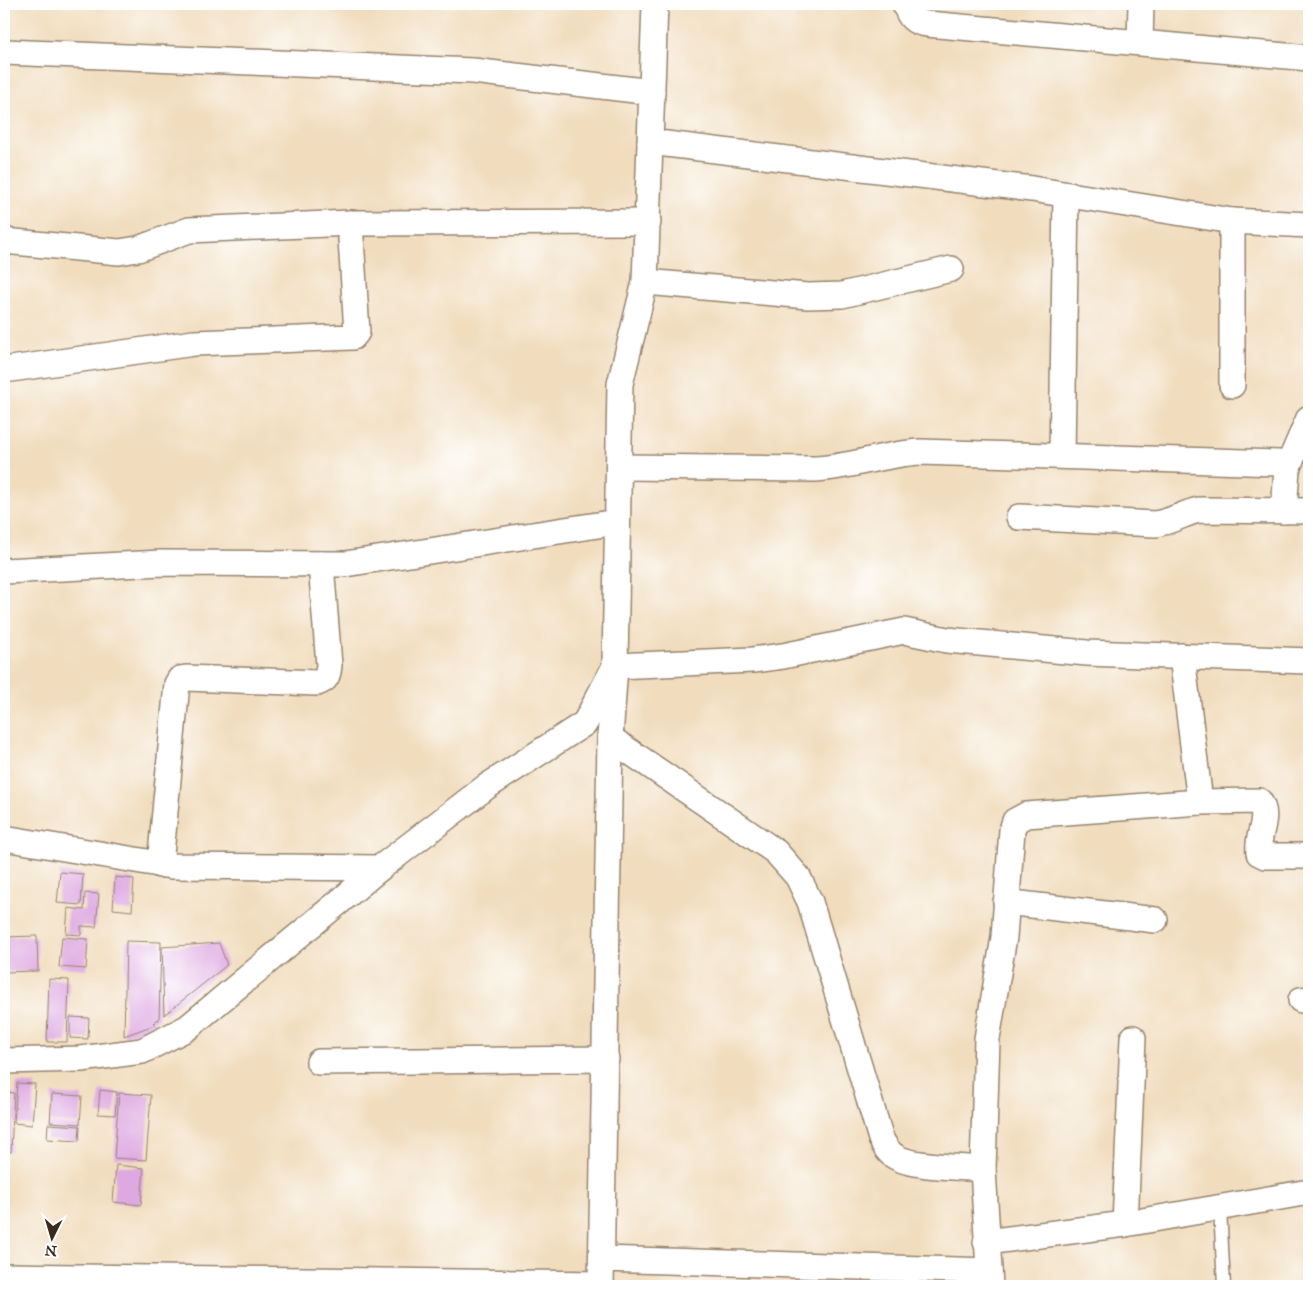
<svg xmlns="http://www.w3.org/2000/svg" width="1313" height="1290" font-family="'IM FELL Great Primer',serif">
	<rect width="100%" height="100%" fill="#fff"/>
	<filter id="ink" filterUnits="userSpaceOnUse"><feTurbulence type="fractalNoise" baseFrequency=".02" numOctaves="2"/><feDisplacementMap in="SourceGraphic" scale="10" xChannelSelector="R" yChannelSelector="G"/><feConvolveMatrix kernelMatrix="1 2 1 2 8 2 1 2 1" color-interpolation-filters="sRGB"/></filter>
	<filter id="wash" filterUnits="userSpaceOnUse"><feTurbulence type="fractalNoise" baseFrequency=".0096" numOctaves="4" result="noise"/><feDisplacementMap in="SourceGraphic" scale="20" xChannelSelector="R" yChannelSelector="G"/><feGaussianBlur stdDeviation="1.12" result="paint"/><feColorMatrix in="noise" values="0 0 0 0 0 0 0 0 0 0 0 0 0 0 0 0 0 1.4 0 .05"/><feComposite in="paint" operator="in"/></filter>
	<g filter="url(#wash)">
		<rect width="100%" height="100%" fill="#f1ddbe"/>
		<g id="blocks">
			<g fill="#dea8e1">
				<polygon points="60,872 83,874 81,905 57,903"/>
				<polygon points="115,877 134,879 132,911 113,909"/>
				<polygon points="85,893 99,894 96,927 81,926 81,935 66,934 68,908 84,910"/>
				<polygon points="37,936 38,971 4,972 4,937"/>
				<polygon points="62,937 88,939 86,969 59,967"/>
				<polygon points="126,941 161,942 159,1020 155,1020 154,1025 124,1036"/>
				<polygon points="219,943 227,965 164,1015 162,947"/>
				<polygon points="49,979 69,980 67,1042 47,1042"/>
				<polygon points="70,1017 89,1018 88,1039 70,1038"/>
				<polygon points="17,1083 35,1084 32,1125 14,1123"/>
				<polygon points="100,1090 117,1092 115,1115 98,1114"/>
				<polygon points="4,1092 14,1093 11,1152 4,1151"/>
				<polygon points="119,1093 151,1095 146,1160 114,1158"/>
				<polygon points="52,1094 82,1096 80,1124 50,1122"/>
				<polygon points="48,1124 80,1126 79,1141 47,1139"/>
				<polygon points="116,1165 144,1168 141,1205 113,1202"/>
			</g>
		</g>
	</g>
	<g filter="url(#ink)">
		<use href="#blocks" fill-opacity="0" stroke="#96846e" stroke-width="1"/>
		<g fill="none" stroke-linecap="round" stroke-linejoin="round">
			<defs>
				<polyline id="service" points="1220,1208 1224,1286"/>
				<g id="minor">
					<path d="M905,4C909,17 913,22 927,24L1309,58"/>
					<polyline points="1140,42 1141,4"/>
					<polyline points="4,52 473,71 652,92"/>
					<polyline points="650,142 1032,189 1232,221 1309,225"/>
					<polyline points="1232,221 1232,385"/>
					<polyline points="4,241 119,252 138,249 189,230 350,223"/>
					<polyline points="645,282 808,296 842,295 951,269"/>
					<polyline points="4,370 194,343 353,337 357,332 350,223 648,222"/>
					<polyline points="1062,456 1066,195"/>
					<path d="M619,467L816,469C851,467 884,454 920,452L1279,463L1287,469L1284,511"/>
					<polyline points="1287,469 1309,418"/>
					<path d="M1019,517L1155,524C1171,522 1184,513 1199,510L1309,511"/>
					<polyline points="4,571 161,563 345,564 617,522"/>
					<path d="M1182,656L1200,802L1259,801C1271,817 1256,836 1259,853L1265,856H1309"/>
					<path d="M610,738L776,852L798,877L810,902L881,1139C885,1146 888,1153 896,1157C912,1167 963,1167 983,1169L990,1286"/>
					<polyline points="4,838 171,866 380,868"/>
					<path d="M160,865L177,684L180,679L186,678L317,683C327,680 328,675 329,665L321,564"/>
					<polyline points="1006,902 1155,920"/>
					<polyline points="1301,1000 1309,999"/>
					<polyline points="4,1061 81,1059 142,1051 187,1028 380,868 486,787 585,723 615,666 753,660 783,656 904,631 947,640 1087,653 1309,661"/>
					<polyline points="319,1062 606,1059"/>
					<polyline points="983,1169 987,1039 1004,937 1012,830 1015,821 1026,815 1200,802"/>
					<polyline points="1125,1224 1133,1038"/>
					<polyline points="986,1242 1125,1224 1309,1192"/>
					<polyline points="602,1259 989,1271"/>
					<polyline points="4,1276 601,1284"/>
					<polyline points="601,1286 610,738 615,666 620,384 645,282 655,4"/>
				</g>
			</defs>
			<use href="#service" stroke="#96846e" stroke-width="15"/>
			<use href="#minor" stroke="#96846e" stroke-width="28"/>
			<use href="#service" stroke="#fff" stroke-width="12"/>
			<use href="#minor" stroke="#fff" stroke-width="25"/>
		</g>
	</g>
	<rect width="1313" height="1290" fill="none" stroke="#fff" stroke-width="20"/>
	<g transform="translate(52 1238) rotate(185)" stroke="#ffffff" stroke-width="4" paint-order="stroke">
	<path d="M0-4L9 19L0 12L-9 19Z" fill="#3b2a1e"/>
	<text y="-8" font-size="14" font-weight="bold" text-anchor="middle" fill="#3b2a1e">N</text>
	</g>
</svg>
